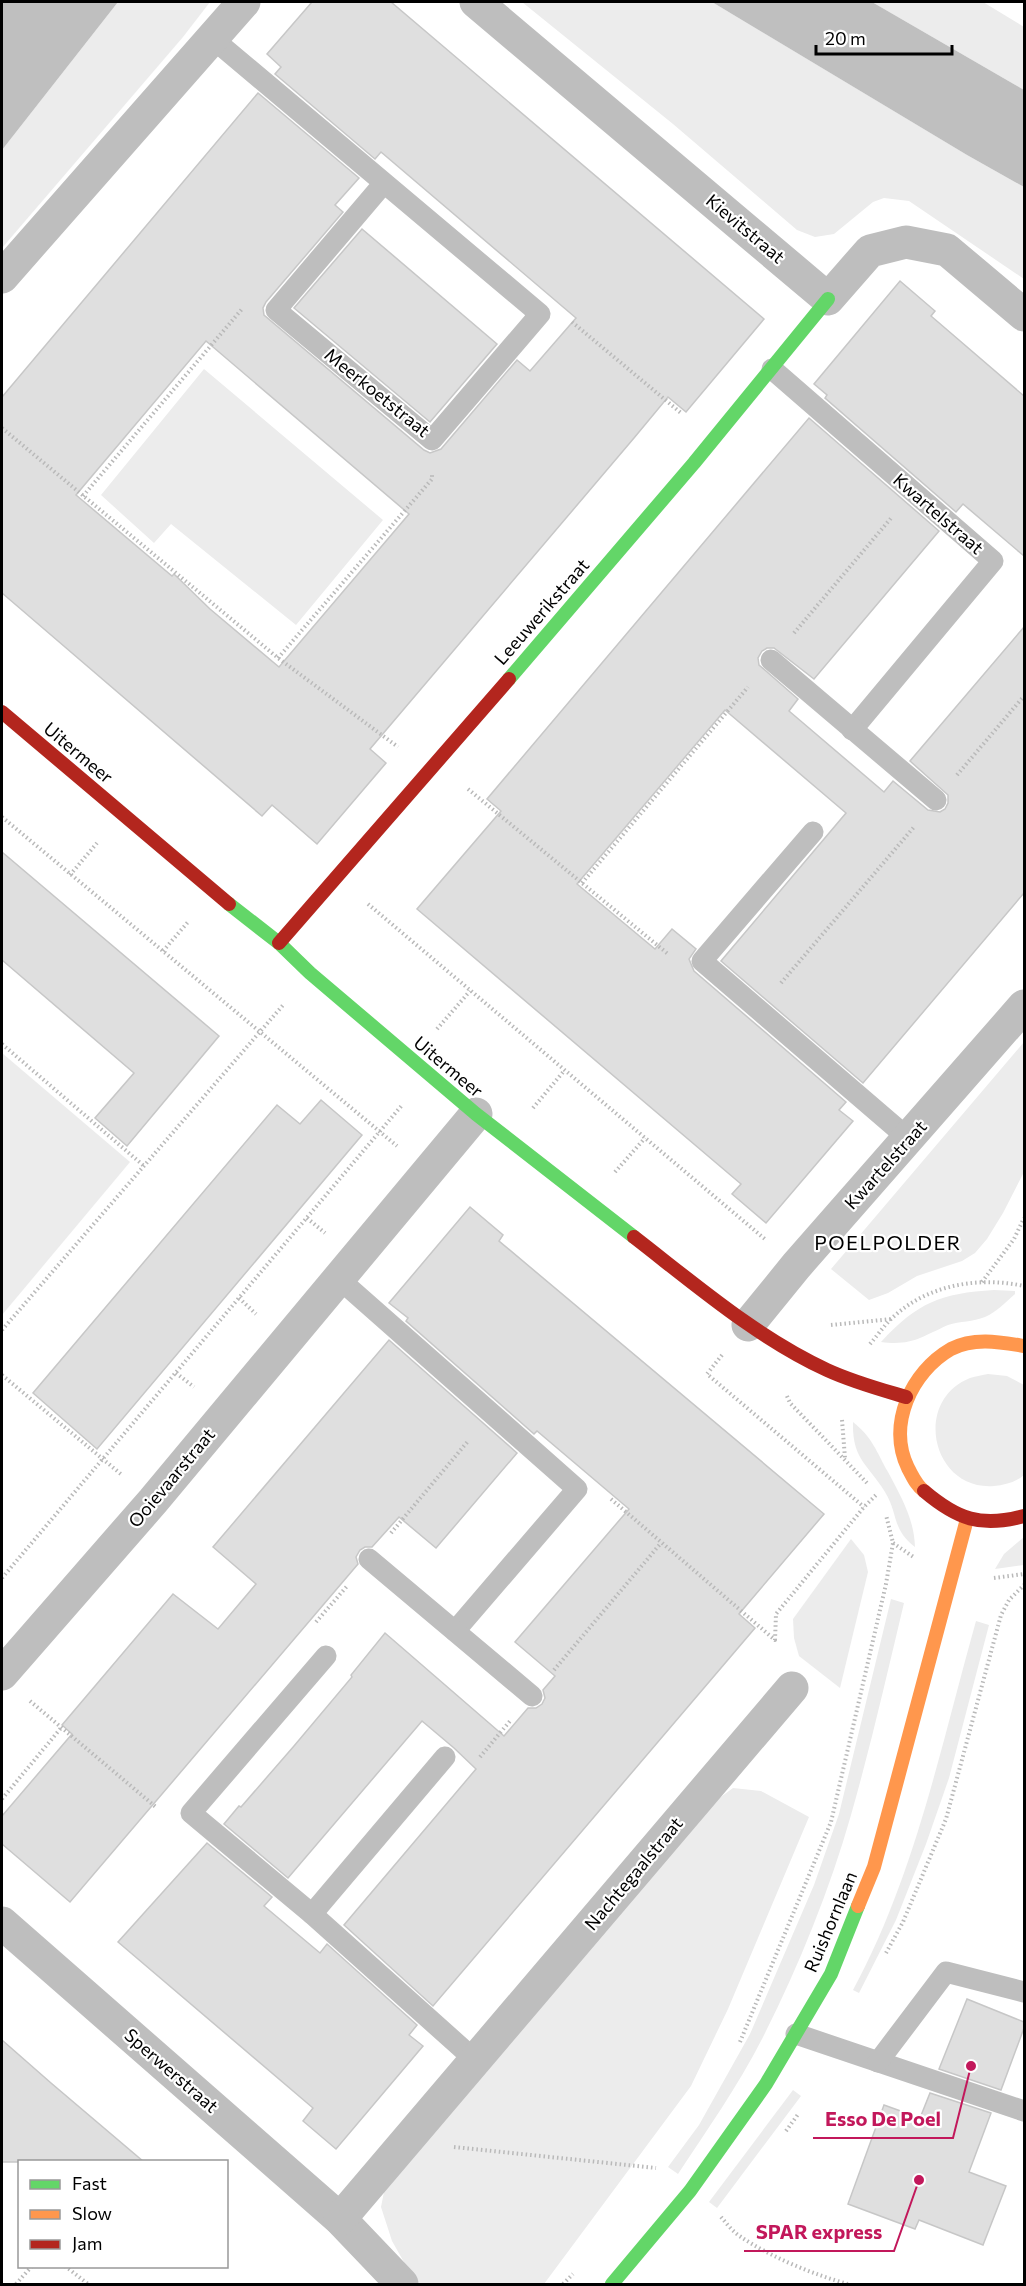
<svg xmlns="http://www.w3.org/2000/svg" width="1026" height="2286" font-family="Commissioner,sans-serif">
	<rect width="100%" height="100%" fill="#fff"/>
	<g fill="#ececec">
		<polygon points="118,2 210,2 183,37 2,248 2,150"/>
		<polygon points="522,2 712,2 967,155 1024,187 1024,279 909,201 884,198 873,202 834,234 815,237 797,230 673,124"/>
		<polygon points="872,2 983,2 1024,27 1024,90"/>
		<polygon points="204,369 383,520 296,625 171,524 154,543 101,495"/>
		<polygon points="1024,1042 1024,1172 1003,1213 987,1239 975,1253 962,1261 917,1276 888,1293 869,1300 831,1269"/>
		<polygon points="2,1053 130,1162 2,1315"/>
		<path d="M994,1290L1015,1291V1294C1006,1302 996,1312 985,1317C973,1322 960,1321 948,1325C921,1337 912,1346 881,1342C917,1303 941,1293 994,1290Z"/>
		<path d="M988,1374L1007,1376L1024,1385V1475C1016,1482 1005,1485 994,1486C932,1491 912,1401 970,1378C976,1376 983,1375 988,1374Z"/>
		<path d="M853,1422C873,1438 876,1451 888,1472C901,1497 914,1518 915,1547C891,1528 899,1515 885,1492C868,1464 852,1460 853,1422Z"/>
		<polygon points="1024,1537 1024,1565 995,1569 1004,1554"/>
		<polygon points="851,1539 864,1555 868,1572 840,1688 799,1656 794,1638 793,1619"/>
		<path d="M891,1599L904,1603C887,1674 871,1745 851,1815C829,1892 798,1968 762,2039C738,2086 707,2130 678,2174L668,2167L699,2125L750,2034L814,1885L839,1814Z"/>
		<path d="M976,1621L989,1625L949,1778L926,1844L896,1920L859,1993L853,1990C915,1876 941,1745 976,1621Z"/>
		<polygon points="733,1788 761,1791 809,1817 728,2009 691,2086 544,2284 411,2284 413,2278 392,2241 381,2207 386,2182 695,1816"/>
		<polygon points="793,2090 801,2096 717,2208 709,2202"/>
	</g>
	<g fill="#bfbfbf">
		<polygon points="2,2 118,2 2,150"/>
		<polygon points="712,2 872,2 1024,90 1024,187 967,155"/>
	</g>
	<g fill="#dfdfdf" stroke="#c7c7c7" stroke-width="1.5" fill-rule="evenodd">
		<path d="M312,2H391L764,319L686,412L668,397L634,438L370,749L386,763L317,844L272,805L262,816L2,593V397L258,93L359,178L335,205L343,212L266,302L263,308L264,315L424,450L430,453L441,449L517,360L530,371L576,318L381,152L375,159L275,74L281,67L267,54ZM206,341L409,514L279,667L210,609L174,574L172,576L76,495Z"/>
		<polygon points="362,229 497,344 430,422 294,308"/>
		<polygon points="900,281 935,311 931,316 1024,396 1024,556 963,504 956,512 825,398 827,395 814,384"/>
		<polygon points="809,418 939,531 814,679 774,648 767,648 762,651 758,658 759,665 798,699 789,711 884,792 893,781 928,810 940,812 945,809 948,803 948,795 910,761 1024,627 1024,893 863,1083 721,961 846,813 725,710 577,884 655,949 672,929 696,949 689,959 694,971 846,1102 839,1110 853,1121 766,1223 732,1194 741,1184 417,909 501,811 487,799"/>
		<polygon points="2,852 219,1036 127,1146 95,1118 134,1073 2,960"/>
		<polygon points="321,1100 362,1135 97,1449 33,1393 277,1105 300,1124"/>
		<polygon points="470,1207 503,1235 499,1241 824,1514 739,1614 755,1628 433,2006 344,1925 476,1769 454,1748 422,1721 288,1878 224,1824 239,1806 241,1807 294,1746 352,1677 351,1675 385,1633 504,1736 528,1708 536,1708 542,1704 545,1698 543,1690 555,1676 515,1642 629,1509 537,1431 534,1434 406,1321 408,1318 389,1303"/>
		<polygon points="389,1340 517,1453 436,1548 399,1517 372,1547 365,1547 360,1550 356,1557 358,1564 70,1902 2,1844 2,1816 72,1734 62,1725 173,1594 218,1629 256,1584 213,1547"/>
		<polygon points="207,1843 272,1897 264,1906 320,1953 327,1944 417,2025 409,2035 423,2046 336,2149 303,2121 313,2108 118,1942"/>
		<polygon points="967,1999 1024,2022 1024,2028 1001,2090 939,2069"/>
		<polygon points="2,2040 51,2083 144,2162 2,2162"/>
		<polygon points="930,2093 991,2113 969,2172 1006,2186 983,2245 919,2220 915,2229 848,2204 884,2105 920,2118"/>
	</g>
	<g fill="none" stroke-linecap="round" stroke-linejoin="round">
		<g stroke="#b9b9b9" stroke-width="4" stroke-dasharray="1.5 3" stroke-linecap="butt">
			<polyline points="572,322 681,413"/>
			<polyline points="2,428 278,658 398,747"/>
			<polyline points="83,496 242,309"/>
			<polyline points="794,633 892,517"/>
			<polyline points="278,658 432,479 432,474"/>
			<polyline points="957,775 1024,696"/>
			<polyline points="468,789 668,954"/>
			<polyline points="2,817 397,1146"/>
			<polyline points="70,875 97,843"/>
			<polyline points="582,883 748,687"/>
			<polyline points="368,904 766,1240"/>
			<polyline points="163,951 188,922"/>
			<polyline points="781,983 914,827"/>
			<polyline points="437,1029 470,991"/>
			<polyline points="2,1044 144,1166"/>
			<polyline points="533,1108 564,1071"/>
			<polyline points="615,1172 645,1138"/>
			<polyline points="307,1218 325,1233"/>
			<polyline points="982,1282 1014,1239 1024,1218"/>
			<polyline points="239,1298 256,1314"/>
			<polyline points="831,1325 892,1319"/>
			<polyline points="2,1330 284,1004"/>
			<path d="M870,1344C877,1336 883,1327 891,1319C926,1285 978,1276 1024,1286"/>
			<polyline points="722,1355 707,1374 864,1507"/>
			<polyline points="176,1373 194,1387"/>
			<polyline points="2,1375 122,1475"/>
			<polyline points="787,1396 790,1403 869,1485"/>
			<polyline points="842,1420 845,1458"/>
			<polyline points="611,1499 775,1640 776,1614 864,1507 876,1495"/>
			<polyline points="391,1533 469,1440"/>
			<polyline points="893,1543 915,1558"/>
			<polyline points="2,1578 403,1104"/>
			<polyline points="994,1578 1024,1574"/>
			<polyline points="316,1622 348,1585"/>
			<polyline points="554,1670 661,1543"/>
			<polyline points="30,1701 157,1808"/>
			<polyline points="480,1757 510,1721"/>
			<polyline points="2,1799 61,1728"/>
			<polyline points="886,1953 903,1922 946,1819 1001,1615 1009,1600 1024,1585"/>
			<polyline points="740,2042 831,1822 886,1584 893,1543 886,1515"/>
			<polyline points="786,2131 799,2113"/>
			<polyline points="454,2147 656,2168"/>
			<path d="M721,2217C727,2224 733,2232 741,2237C771,2257 814,2275 848,2284"/>
			<polyline points="65,2266 88,2284"/>
			<polyline points="16,2284 32,2266"/>
			<polyline points="563,2284 573,2274"/>
		</g>
		<g stroke="#bebebe" stroke-width="21">
			<polyline points="212,38 540,314 432,440 276,310 384,183"/>
			<polyline points="772,369 993,561 852,730"/>
			<polyline points="771,660 936,800"/>
			<polyline points="813,832 702,961 909,1139"/>
			<polyline points="338,1278 577,1489 455,1631"/>
			<polyline points="369,1559 532,1696"/>
			<polyline points="326,1656 191,1813 312,1914 475,2060"/>
			<polyline points="312,1914 445,1757"/>
			<polyline points="796,2034 1024,2111"/>
			<polyline points="878,2062 946,1972 1024,1992"/>
		</g>
		<g stroke="#bebebe" stroke-width="33">
			<polyline points="476,2 828,299 870,251 906,242 947,250 1024,315"/>
			<polyline points="2,277 244,2"/>
			<polyline points="748,1325 796,1266 1024,1006"/>
			<polyline points="2,1674 153,1501 476,1114"/>
			<polyline points="2,1923 340,2219 402,2284"/>
			<polyline points="340,2219 792,1688"/>
		</g>
		<g stroke="#63d668" stroke-width="14">
			<polyline points="509,679 694,463 828,299"/>
			<polyline points="229,904 279,943 310,973 476,1114 634,1237"/>
			<polyline points="612,2284 690,2191 766,2084 831,1974 858,1906"/>
		</g>
		<g stroke="#ff974d" stroke-width="14">
			<path d="M924,1491C916,1485 913,1477 908,1468C887,1425 911,1372 951,1349C974,1337 1000,1342 1024,1346"/>
			<polyline points="858,1906 874,1867 967,1519"/>
		</g>
		<g stroke="#b3261e" stroke-width="14">
			<polyline points="2,712 229,904"/>
			<polyline points="279,943 509,679"/>
			<path d="M634,1237C696,1285 756,1337 827,1370C853,1382 879,1389 906,1397"/>
			<path d="M924,1491C957,1519 981,1528 1024,1516"/>
		</g>
	</g>
	<g text-anchor="middle" stroke-width="4.5" stroke-linejoin="round" paint-order="stroke">
		<g font-size="18" fill="#000" stroke="#fff">
			<text transform="translate(745 229) rotate(40)" y="6">Kievitstraat</text>
			<text transform="translate(377 393) rotate(39)" y="6">Meerkoetstraat</text>
			<text transform="translate(938 514) rotate(41)" y="6">Kwartelstraat</text>
			<text transform="translate(542 612) rotate(-49)" y="6">Leeuwerikstraat</text>
			<text transform="translate(78 753) rotate(40)" y="6">Uitermeer</text>
			<text transform="translate(448 1067) rotate(40)" y="6">Uitermeer</text>
			<text transform="translate(886 1165) rotate(-48)" y="6">Kwartelstraat</text>
			<text transform="translate(172 1478) rotate(-50)" y="6">Ooievaarstraat</text>
			<text transform="translate(634 1874) rotate(-50)" y="6">Nachtegaalstraat</text>
			<text transform="translate(831 1922) rotate(-67)" y="6">Ruishornlaan</text>
			<text transform="translate(171 2071) rotate(41)" y="6">Sperwerstraat</text>
		</g>
		<g font-size="20" letter-spacing="1.5" fill="#000" stroke="#fff">
			<text x="888" y="1250">POELPOLDER</text>
		</g>
	</g>
	<path fill="none" stroke="#c2185b" stroke-width="2" d="M971 2066L953 2138H813M919 2180L894 2251H744"/>
	<g fill="#c2185b" stroke="#fff" stroke-width="2">
		<circle cx="971" cy="2066" r="6"/>
		<circle cx="919" cy="2180" r="6"/>
	</g>
	<g font-size="20" text-anchor="middle" font-weight="bold" fill="#c2185b" stroke="#fff" stroke-width="4.5" stroke-linejoin="round" paint-order="stroke">
		<text x="883" y="2126">Esso De Poel</text>
		<text x="819" y="2239">SPAR express</text>
	</g>
	<rect width="1026" height="2286" fill="none" stroke="#000000" stroke-width="6"/>
	<rect x="18" y="2160" width="210" height="108" fill="#ffffff" stroke="#999999" stroke-width="1.5"/>
	<rect x="30" y="2180" width="30" height="9" fill="#63d668" stroke="#999999" stroke-width="1.5"/>
	<text x="72" y="2190" font-size="18" fill="#000000">Fast</text>
	<rect x="30" y="2210" width="30" height="9" fill="#ff974d" stroke="#999999" stroke-width="1.5"/>
	<text x="72" y="2220" font-size="18" fill="#000000">Slow</text>
	<rect x="30" y="2240" width="30" height="9" fill="#b3261e" stroke="#999999" stroke-width="1.5"/>
	<text x="72" y="2250" font-size="18" fill="#000000">Jam</text>
	<path d="M816 45v9h136v-9" fill="none" stroke="#000000" stroke-width="3"/>
	<text x="825" y="45" font-size="18" fill="#000000" stroke="#ffffff" stroke-width="4.5" paint-order="stroke">20 m</text>
</svg>
